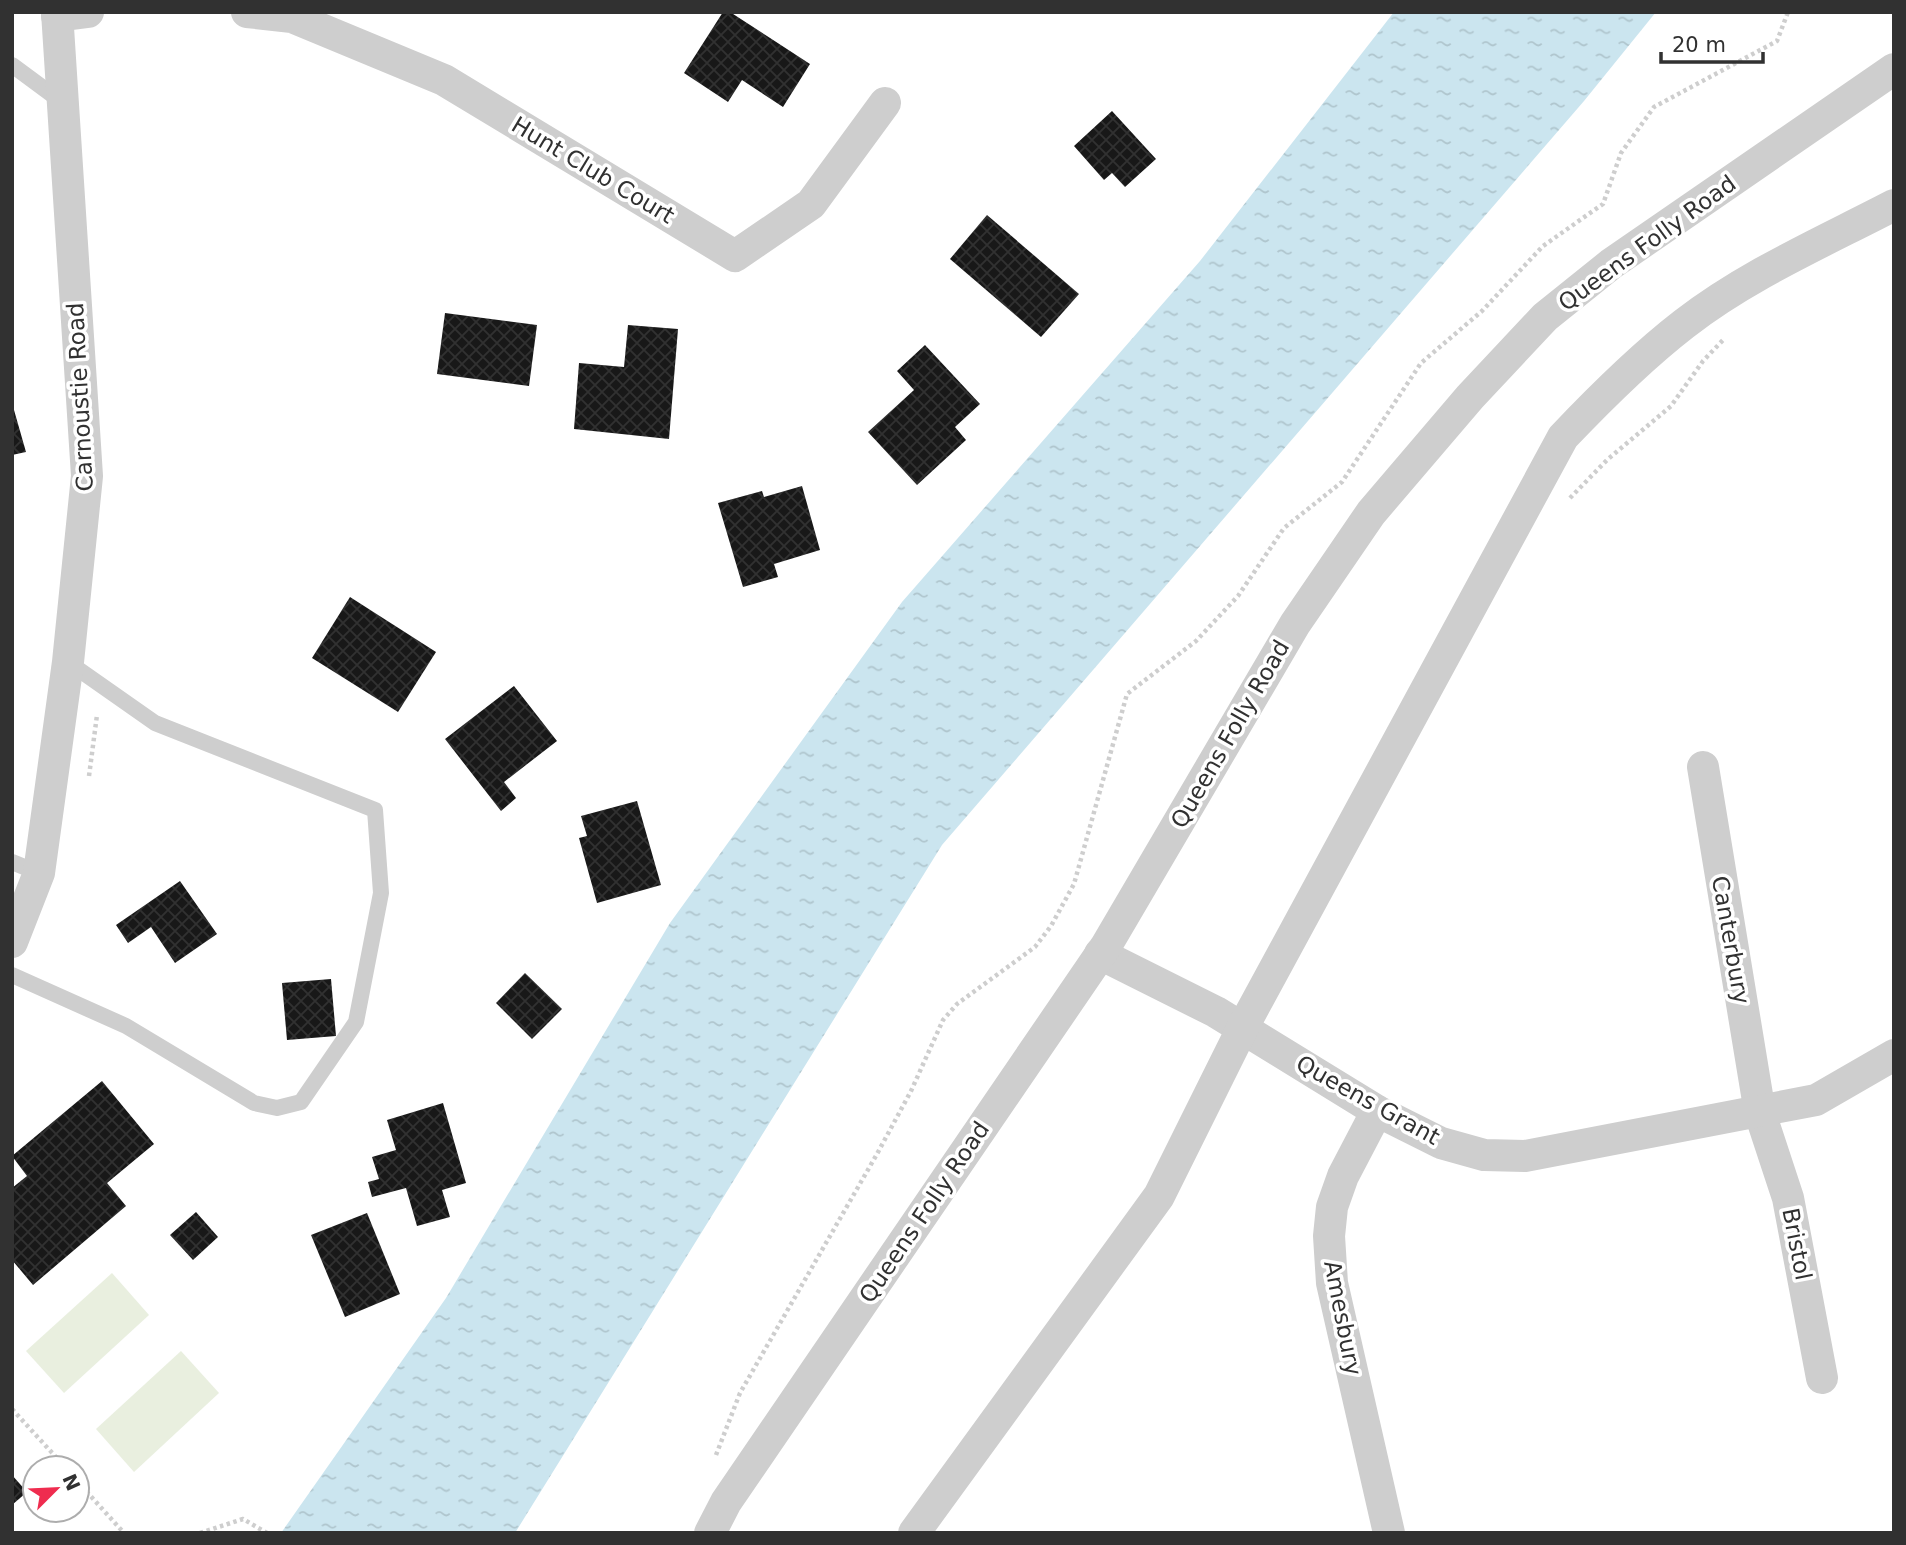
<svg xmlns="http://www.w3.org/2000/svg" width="1906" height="1545" font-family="'DejaVu Sans',sans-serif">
	<defs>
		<pattern id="water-ripples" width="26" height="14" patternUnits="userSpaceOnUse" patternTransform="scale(1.75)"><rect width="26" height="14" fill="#cbe5ef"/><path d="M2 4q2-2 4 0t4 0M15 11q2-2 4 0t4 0" fill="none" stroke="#afc5cd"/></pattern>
		<pattern id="building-cross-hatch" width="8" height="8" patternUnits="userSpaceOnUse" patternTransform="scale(1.75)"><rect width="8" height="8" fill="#181818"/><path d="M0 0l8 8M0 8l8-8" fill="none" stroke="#313131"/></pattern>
	</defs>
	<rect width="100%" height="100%" fill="#fff"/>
	<g fill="#e9efdf">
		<polygon points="112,1273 149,1315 64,1393 26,1351"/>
		<polygon points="181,1351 219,1393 134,1472 96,1429"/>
	</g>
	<polygon fill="url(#water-ripples)" points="1394,12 1656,12 1584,101 942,845 515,1533 281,1533 446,1298 670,923 902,602 1200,261"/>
	<g fill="url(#building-cross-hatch)">
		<polygon points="723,12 730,12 810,64 783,107 742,80 728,102 684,73"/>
		<polygon points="1112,111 1156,159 1125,187 1112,173 1104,180 1074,146"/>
		<polygon points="987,215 1079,294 1041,337 950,259"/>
		<polygon points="445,313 537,325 529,386 437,374"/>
		<polygon points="628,325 678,329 669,439 574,429 579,363 624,367"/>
		<polygon points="925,345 980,404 955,427 966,440 917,485 868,432 914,390 897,371"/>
		<polygon points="12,403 26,452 12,455"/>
		<polygon points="802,486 820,550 774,564 778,577 743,587 718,503 762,491 764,497"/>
		<polygon points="350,597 436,652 398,712 312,658"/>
		<polygon points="514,686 557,741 504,782 516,798 501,811 445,739"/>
		<polygon points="637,801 661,885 597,903 579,838 587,836 581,816"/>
		<polygon points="180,881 217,934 175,963 151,927 128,943 116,925"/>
		<polygon points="525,973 562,1009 532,1039 496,1003"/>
		<polygon points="331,979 336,1036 287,1040 282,983"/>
		<polygon points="102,1081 154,1144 107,1183 126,1206 33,1285 12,1260 12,1188 27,1176 12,1156"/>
		<polygon points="443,1103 466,1183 442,1190 450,1217 417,1226 406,1188 372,1197 368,1182 379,1179 372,1157 396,1150 387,1120"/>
		<polygon points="196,1212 218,1237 193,1260 170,1235"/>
		<polygon points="367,1213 400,1294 345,1317 311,1235"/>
		<polygon points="12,1475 27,1492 12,1505"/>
	</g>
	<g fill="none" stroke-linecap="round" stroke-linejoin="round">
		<g stroke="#cecece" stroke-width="4.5" stroke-dasharray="3.5 3.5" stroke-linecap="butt">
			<polyline points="1570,498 1607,460 1671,406 1703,361 1724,339"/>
			<polyline points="89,776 97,715"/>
			<polyline points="12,1409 66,1468"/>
			<polyline points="716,1455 740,1393 877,1154 911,1091 943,1020 957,1004 1035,947 1051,926 1074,884 1127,694 1196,641 1238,596 1284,528 1342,482 1421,363 1482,311 1543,246 1603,204 1621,153 1654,107 1777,41 1788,12"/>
			<polyline points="77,1481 124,1533"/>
			<polyline points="200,1533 243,1519 267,1533"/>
		</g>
		<g stroke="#cecece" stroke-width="16">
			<polyline points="12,65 62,102"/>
			<polyline points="12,862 39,873"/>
			<polyline points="12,975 126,1026 254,1103 277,1108 301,1102 356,1022 381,893 375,810 155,723 68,662"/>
		</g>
		<g stroke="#cecece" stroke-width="32">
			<polyline points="247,12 292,17 444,80 735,256 811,204 885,103"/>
			<polyline points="57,16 88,12"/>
			<polyline points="1703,767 1760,1113 1788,1198 1822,1378"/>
			<polyline points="12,942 39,873 68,662 87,476 57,12"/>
			<polyline points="1100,954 1216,1012 1377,1111 1441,1143 1484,1155 1525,1156 1816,1100 1894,1055"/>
			<polyline points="1377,1111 1343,1176 1332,1207 1329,1236 1332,1283 1389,1533"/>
			<polyline points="710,1533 726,1502 1106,946 1295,624 1371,513 1470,397 1545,317 1611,264 1894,69"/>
			<path d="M914,1533L1159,1196L1243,1027L1563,437C1601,397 1640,358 1684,324C1747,275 1823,242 1894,205"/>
		</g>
	</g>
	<g text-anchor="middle" stroke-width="7" stroke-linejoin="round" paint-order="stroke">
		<g font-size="23" fill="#313131" stroke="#fff">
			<text transform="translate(593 170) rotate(31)" y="8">Hunt Club Court</text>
			<text transform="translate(1647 243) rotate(-36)" y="8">Queens Folly Road</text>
			<text transform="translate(80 397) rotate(-93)" y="8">Carnoustie Road</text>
			<text transform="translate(1230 734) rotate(-60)" y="8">Queens Folly Road</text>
			<text transform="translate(1731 940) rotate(80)" y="8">Canterbury</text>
			<text transform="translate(1368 1100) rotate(29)" y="8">Queens Grant</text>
			<text transform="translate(924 1212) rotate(-56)" y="8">Queens Folly Road</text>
			<text transform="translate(1797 1244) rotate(79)" y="8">Bristol</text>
			<text transform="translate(1343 1318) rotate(79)" y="8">Amesbury</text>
		</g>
	</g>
	<rect width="1906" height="1545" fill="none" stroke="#313131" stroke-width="28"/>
	<g transform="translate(56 1489) rotate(66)"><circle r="33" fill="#ffffff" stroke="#adadad" stroke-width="2"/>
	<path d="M0-5L12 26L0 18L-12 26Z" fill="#ef2c4f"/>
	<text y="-10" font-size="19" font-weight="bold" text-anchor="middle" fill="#313131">N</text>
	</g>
	<path d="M1661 52v10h102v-10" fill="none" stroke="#313131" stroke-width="3.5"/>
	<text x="1672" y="52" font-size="21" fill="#313131" stroke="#ffffff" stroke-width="5" paint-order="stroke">20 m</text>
</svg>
